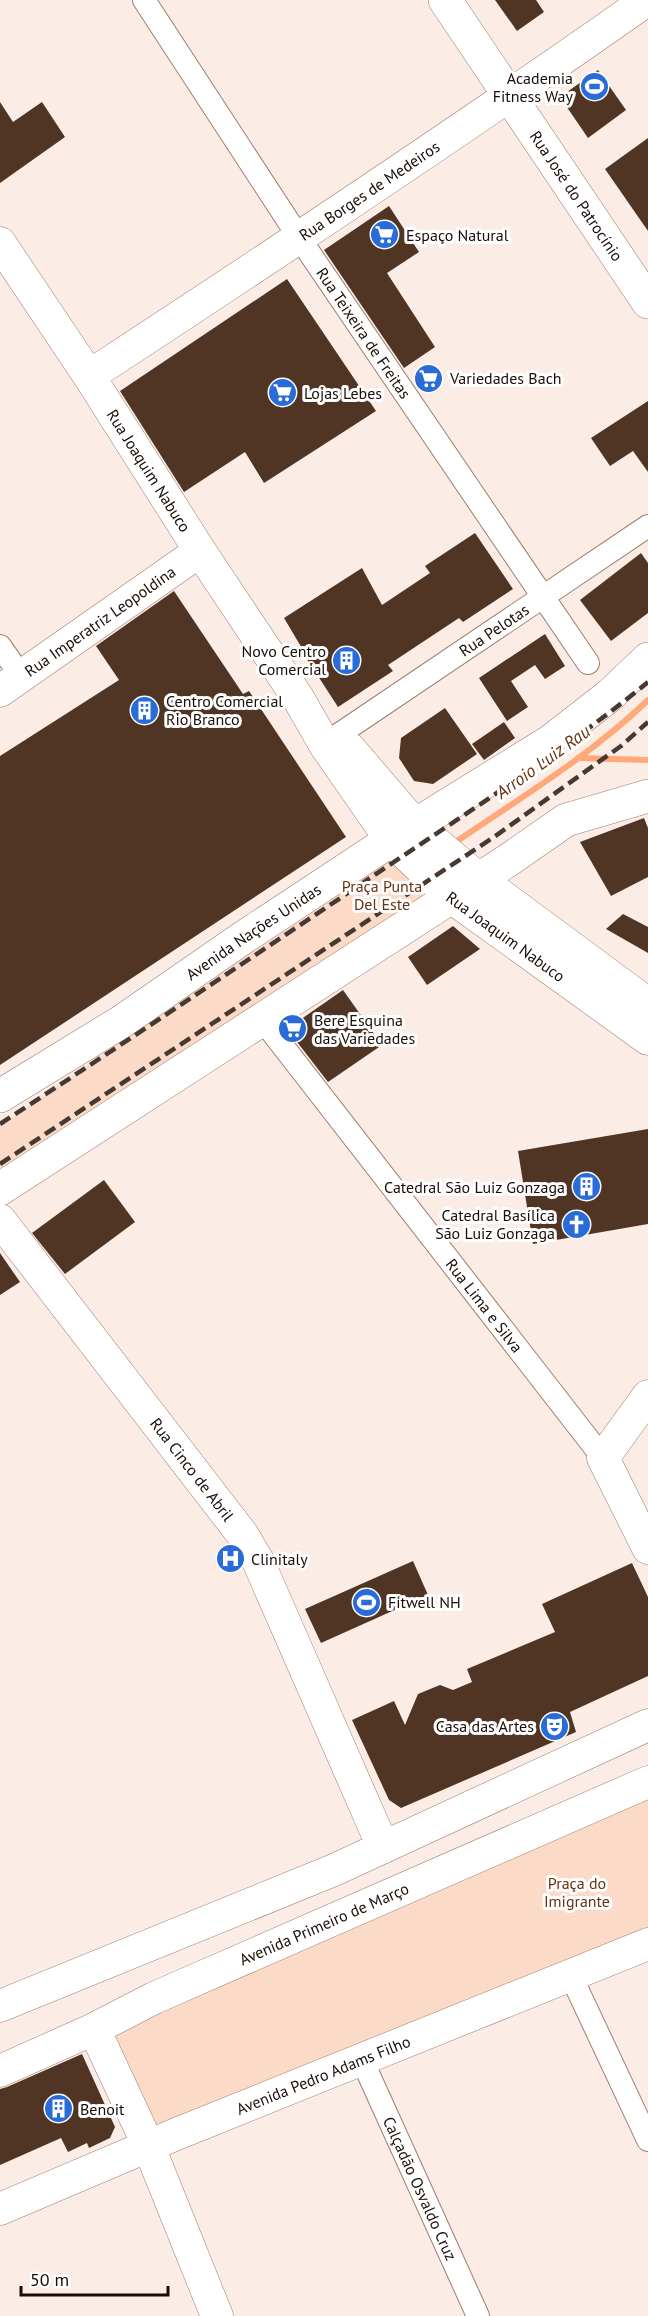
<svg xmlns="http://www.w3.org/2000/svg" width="648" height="2316" font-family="'PT Sans',sans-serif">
	<rect width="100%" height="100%" fill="#fbede5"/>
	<g fill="#fbdac8">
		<polygon points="386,857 432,898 0,1175 0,1126"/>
		<polygon points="648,1791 648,1932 152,2139 107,2037 156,2004"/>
	</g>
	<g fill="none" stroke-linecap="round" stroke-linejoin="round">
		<g stroke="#fda97a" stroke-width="6">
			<polyline points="578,758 648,760"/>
			<path d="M453,844C520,798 590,756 648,700"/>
		</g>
	</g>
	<g fill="#503525">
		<polygon points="495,0 536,0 544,12 517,31"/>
		<polygon points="598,70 626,110 588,138 560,97"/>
		<polygon points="0,102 13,122 42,102 65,137 0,183"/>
		<polygon points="648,138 648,231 605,169"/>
		<polygon points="389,206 419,252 387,273 435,347 404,368 324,250"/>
		<polygon points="287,279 376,411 264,483 245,452 184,492 120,391"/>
		<polygon points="648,401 648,472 633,451 610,466 591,438"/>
		<polygon points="475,533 513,589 463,622 459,618 388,665 393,671 338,707 305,656 306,655 284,618 362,568 382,605 430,573 425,566"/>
		<polygon points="641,553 648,563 648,613 611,641 580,600"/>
		<polygon points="174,591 243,694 249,691 346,837 0,1065 0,756 119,680 96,646"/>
		<polygon points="545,634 565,666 545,679 535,665 511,681 528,707 507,721 479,678"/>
		<polygon points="445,708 477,754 433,784 414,781 399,758 401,738"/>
		<polygon points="504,722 515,738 484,760 472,744"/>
		<polygon points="644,818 648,828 648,877 611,896 580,842"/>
		<polygon points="623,914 648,927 648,953 606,929"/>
		<polygon points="453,926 480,949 427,985 408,957"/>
		<polygon points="343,990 382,1045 328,1082 287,1029"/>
		<polygon points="648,1129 648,1224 533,1244 518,1151"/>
		<polygon points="104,1180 135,1222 65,1274 32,1233"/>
		<polygon points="0,1253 20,1282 0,1295"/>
		<polygon points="413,1561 428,1595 321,1643 305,1609"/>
		<polygon points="632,1563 648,1597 648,1676 570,1712 576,1732 401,1808 389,1800 352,1720 394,1701 405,1725 418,1694 440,1685 453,1690 472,1682 467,1669 555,1632 542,1604"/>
		<polygon points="82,2054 115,2127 110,2138 89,2148 87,2143 68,2152 61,2138 0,2165 0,2089 7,2087"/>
	</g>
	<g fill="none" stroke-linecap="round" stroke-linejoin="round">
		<defs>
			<g id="street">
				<path id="s1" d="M144,0L300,239L588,663"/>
				<polyline points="0,646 21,676"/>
				<path id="s2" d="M338,735L648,526"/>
				<path id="s3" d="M261,1018L603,1458"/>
				<polyline points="571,1976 648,2140"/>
				<path id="s4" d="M362,2060L478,2316"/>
			</g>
			<g id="secondary">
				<path id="s5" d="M0,243L89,376L200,551L298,698L325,745L391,840L451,897L648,1039"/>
				<path id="s6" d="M89,376C277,253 464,129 647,0"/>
				<path id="s7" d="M0,691L200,551"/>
				<polyline points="350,749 415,825 479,879 648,1004"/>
				<path id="s8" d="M0,1220L242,1534L258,1561L383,1847"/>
				<polyline points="648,1396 603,1458 648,1548"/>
				<polyline points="0,2006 334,1870 648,1725"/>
				<polyline points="94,2029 149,2147 217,2316"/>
				<path id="s9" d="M0,2071L94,2029L154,1998L648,1782"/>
				<path id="s10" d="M0,2209L174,2135L648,1944"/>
			</g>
			<g id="primary">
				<path id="s11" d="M445,0L648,302"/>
				<path id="s12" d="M0,1096L121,1022L244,937L391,840L551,741L610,695L648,659"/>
				<polyline points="0,1189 510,859 566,820 648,796"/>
			</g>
		</defs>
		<use href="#street" stroke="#9e7e6d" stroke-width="24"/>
		<use href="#secondary" stroke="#9e7e6d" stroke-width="33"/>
		<use href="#primary" stroke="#9e7e6d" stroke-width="34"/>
		<use href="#street" stroke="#fff" stroke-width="22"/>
		<use href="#secondary" stroke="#fff" stroke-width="32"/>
		<use href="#primary" stroke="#fff" stroke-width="33"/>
		<g stroke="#453932" stroke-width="4.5" stroke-dasharray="12 6" stroke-linecap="butt">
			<path d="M0,1124C129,1040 257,954 385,868C474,808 565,750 648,682"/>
			<polyline points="0,1164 494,837 621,746 648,722"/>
		</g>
	</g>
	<defs>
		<symbol id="stadium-disc" viewBox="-11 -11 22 22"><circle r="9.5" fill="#296bd7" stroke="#fff"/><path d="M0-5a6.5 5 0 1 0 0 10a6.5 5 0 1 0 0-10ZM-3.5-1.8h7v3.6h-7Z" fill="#fff"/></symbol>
		<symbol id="supermarket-disc" viewBox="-11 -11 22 22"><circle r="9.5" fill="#296bd7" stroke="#fff"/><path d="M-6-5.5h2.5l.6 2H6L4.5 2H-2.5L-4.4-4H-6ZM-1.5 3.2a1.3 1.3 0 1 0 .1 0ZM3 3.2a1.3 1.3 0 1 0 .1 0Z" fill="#fff"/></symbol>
		<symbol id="building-disc" viewBox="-11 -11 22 22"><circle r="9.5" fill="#296bd7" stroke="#fff"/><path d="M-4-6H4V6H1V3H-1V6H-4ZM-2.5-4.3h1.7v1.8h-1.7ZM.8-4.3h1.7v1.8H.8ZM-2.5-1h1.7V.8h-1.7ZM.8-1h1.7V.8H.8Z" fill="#fff"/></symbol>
		<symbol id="church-disc" viewBox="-11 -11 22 22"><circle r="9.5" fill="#296bd7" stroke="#fff"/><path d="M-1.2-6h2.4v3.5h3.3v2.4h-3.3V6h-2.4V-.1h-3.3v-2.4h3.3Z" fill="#fff"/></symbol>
		<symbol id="hospital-disc" viewBox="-11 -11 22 22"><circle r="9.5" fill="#296bd7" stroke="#fff"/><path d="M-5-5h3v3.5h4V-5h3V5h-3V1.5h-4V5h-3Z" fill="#fff"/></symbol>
		<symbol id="theatre-disc" viewBox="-11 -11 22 22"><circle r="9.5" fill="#296bd7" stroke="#fff"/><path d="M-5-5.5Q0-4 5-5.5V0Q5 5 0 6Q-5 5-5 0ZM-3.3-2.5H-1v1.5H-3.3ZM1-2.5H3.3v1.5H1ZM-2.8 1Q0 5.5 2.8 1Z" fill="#fff"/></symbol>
	</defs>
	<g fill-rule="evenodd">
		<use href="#stadium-disc" x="578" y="70" width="33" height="33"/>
		<use href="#supermarket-disc" x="368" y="218" width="33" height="33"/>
		<use href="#supermarket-disc" x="412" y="362" width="33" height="33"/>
		<use href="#supermarket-disc" x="266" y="376" width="33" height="33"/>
		<use href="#building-disc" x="330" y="644" width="33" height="33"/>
		<use href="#building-disc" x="128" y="694" width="33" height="33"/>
		<use href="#supermarket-disc" x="276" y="1012" width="33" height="33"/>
		<use href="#building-disc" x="570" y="1170" width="33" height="33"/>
		<use href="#church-disc" x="560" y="1208" width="33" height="33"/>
		<use href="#hospital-disc" x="214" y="1542" width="33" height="33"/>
		<use href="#stadium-disc" x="350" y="1586" width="33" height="33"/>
		<use href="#theatre-disc" x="538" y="1710" width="33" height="33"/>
		<use href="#building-disc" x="42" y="2092" width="33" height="33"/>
	</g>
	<g text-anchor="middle" stroke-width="6" stroke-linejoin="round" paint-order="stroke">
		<g font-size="16" fill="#190d07" stroke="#fff" text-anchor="start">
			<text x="573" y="84" text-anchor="end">Academia<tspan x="573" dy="18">Fitness Way</tspan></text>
			<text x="406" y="241">Espaço Natural</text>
			<text x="450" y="384">Variedades Bach</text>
			<text x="304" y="399">Lojas Lebes</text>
			<text x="326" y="657" text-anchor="end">Novo Centro<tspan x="326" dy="18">Comercial</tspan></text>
			<text x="166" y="707">Centro Comercial<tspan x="166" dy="18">Rio Branco</tspan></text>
			<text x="314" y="1026">Bere Esquina<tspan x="314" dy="18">das Variedades</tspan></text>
			<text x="565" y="1193" text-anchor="end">Catedral São Luiz Gonzaga</text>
			<text x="555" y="1221" text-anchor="end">Catedral Basílica<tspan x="555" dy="18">São Luiz Gonzaga</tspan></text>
			<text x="251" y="1565">Clinitaly</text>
			<text x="388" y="1608">Fitwell NH</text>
			<text x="534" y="1732" text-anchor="end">Casa das Artes</text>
			<text x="80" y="2115">Benoit</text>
		</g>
		<g font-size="16" fill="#190d07" stroke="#fff">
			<text dy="6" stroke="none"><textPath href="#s6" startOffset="336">Rua Borges de Medeiros</textPath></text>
			<text dy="6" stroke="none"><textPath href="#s11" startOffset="236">Rua José do Patrocínio</textPath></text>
			<text dy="6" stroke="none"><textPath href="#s1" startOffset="399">Rua Teixeira de Freitas</textPath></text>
			<text dy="6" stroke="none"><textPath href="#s5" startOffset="272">Rua Joaquim Nabuco</textPath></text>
			<text dy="6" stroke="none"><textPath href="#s7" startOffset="122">Rua Imperatriz Leopoldina</textPath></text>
			<text dy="6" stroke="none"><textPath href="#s2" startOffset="188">Rua Pelotas</textPath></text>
			<text dy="6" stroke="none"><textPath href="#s12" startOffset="302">Avenida Nações Unidas</textPath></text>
			<text dy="6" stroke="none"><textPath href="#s5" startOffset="864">Rua Joaquim Nabuco</textPath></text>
			<text dy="6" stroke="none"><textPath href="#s3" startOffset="364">Rua Lima e Silva</textPath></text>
			<text dy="6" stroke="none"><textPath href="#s8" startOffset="315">Rua Cinco de Abril</textPath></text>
			<text dy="6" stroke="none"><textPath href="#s9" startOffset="356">Avenida Primeiro de Março</textPath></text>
			<text dy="6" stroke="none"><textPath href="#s10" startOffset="350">Avenida Pedro Adams Filho</textPath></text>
			<text dy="6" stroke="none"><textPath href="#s4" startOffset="141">Calçadão Osvaldo Cruz</textPath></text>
		</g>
		<g font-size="16" fill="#673310" stroke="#fff">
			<text x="382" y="892">Praça Punta<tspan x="382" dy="18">Del Este</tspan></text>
			<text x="577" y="1889">Praça do<tspan x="577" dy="18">Imigrante</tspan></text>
		</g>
		<g font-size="18" font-style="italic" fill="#693412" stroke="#fff">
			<text transform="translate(543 762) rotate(-36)" y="6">Arroio Luiz Rau</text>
		</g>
	</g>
	<path d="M21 2286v9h147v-9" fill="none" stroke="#190d07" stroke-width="3"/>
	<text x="30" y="2286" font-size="18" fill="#190d07" stroke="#ffffff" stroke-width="4.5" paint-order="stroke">50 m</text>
</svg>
